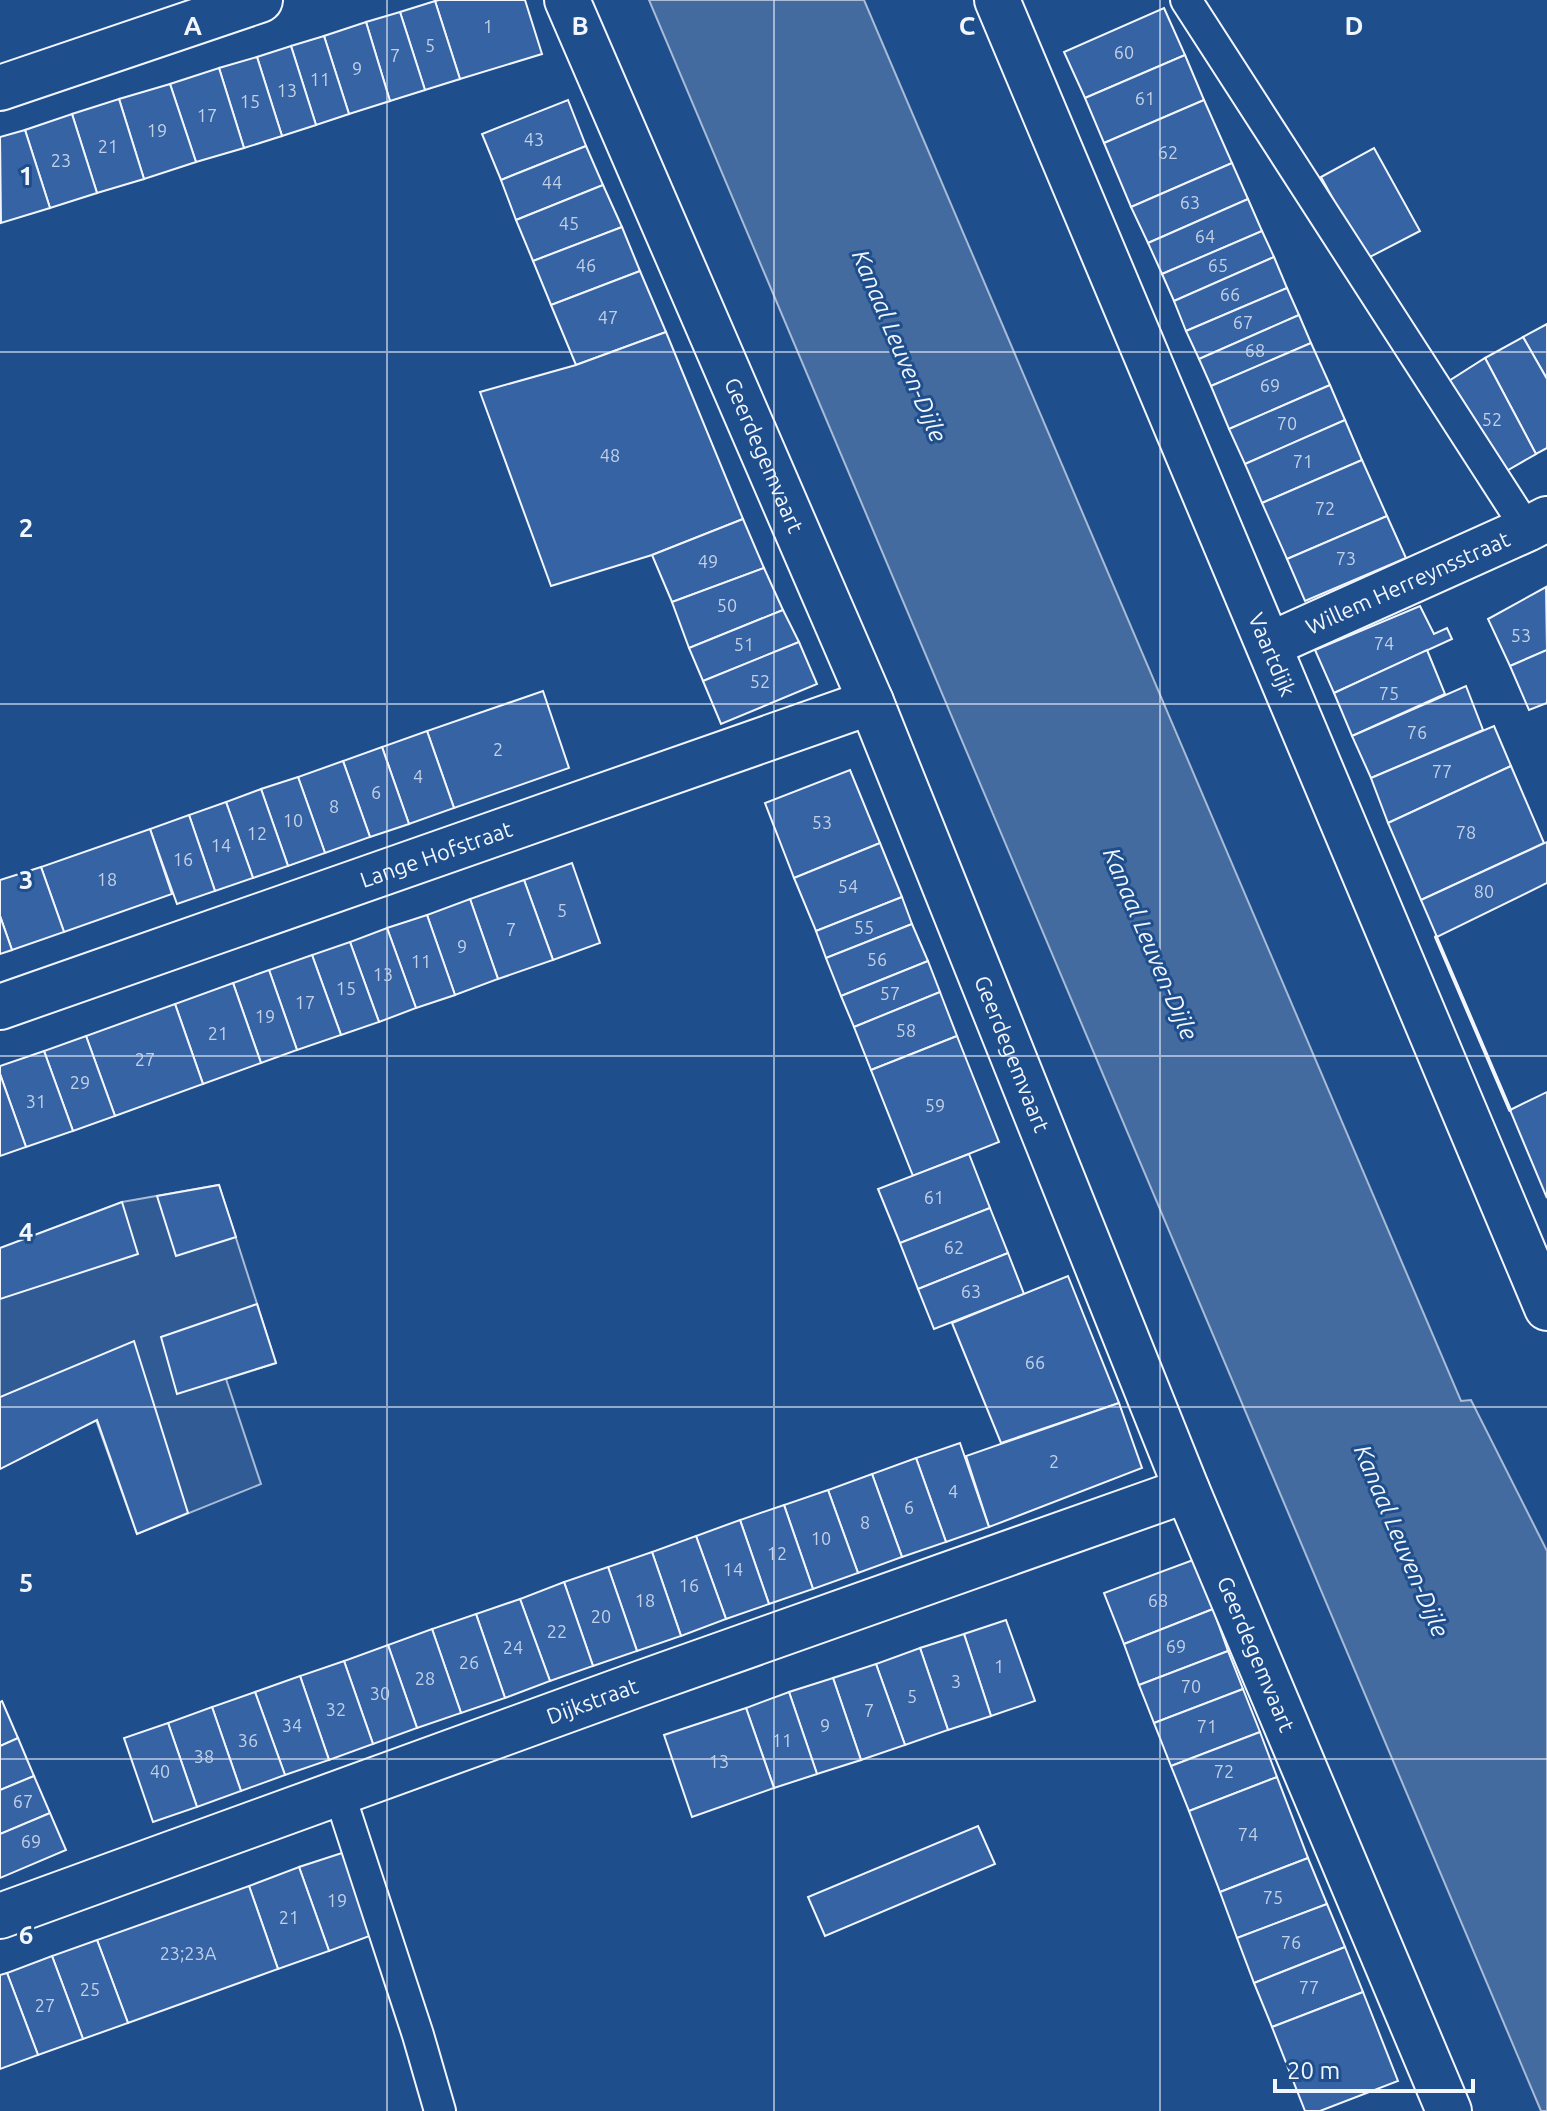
<svg xmlns="http://www.w3.org/2000/svg" width="1547" height="2111" font-family="Ubuntu,sans-serif">
	<rect width="100%" height="100%" fill="#1f4e8c"/>
	<polygon fill="#305b95" stroke="#a8bbd7" stroke-width="2" points="219,1185 276,1363 226,1379 261,1484 137,1534 96,1420 0,1469 0,1248 122,1202"/>
	<polygon fill="#446ba0" stroke="#a8bbd7" stroke-width="2" points="649,0 864,0 1461,1401 1471,1400 1547,1551 1547,2111 1541,2111"/>
	<g fill="#3563a3" stroke="#f2f6ff" stroke-width="2">
		<polygon points="439,0 525,0 542,54 460,79 435,1"/>
		<polygon points="435,1 460,79 425,90 400,12"/>
		<polygon points="1164,8 1185,55 1085,98 1064,52"/>
		<polygon points="400,12 425,90 390,101 366,22"/>
		<polygon points="366,22 390,101 349,114 324,36"/>
		<polygon points="324,36 349,114 316,125 291,46"/>
		<polygon points="291,46 316,125 282,136 257,57"/>
		<polygon points="1185,55 1204,100 1104,143 1085,98"/>
		<polygon points="257,57 282,136 244,148 219,68"/>
		<polygon points="219,68 244,148 196,162 170,84"/>
		<polygon points="170,84 196,162 144,179 119,99"/>
		<polygon points="119,99 144,179 97,193 72,114"/>
		<polygon points="568,100 586,146 501,180 482,134"/>
		<polygon points="1204,100 1232,163 1131,207 1104,143"/>
		<polygon points="72,114 97,193 50,208 25,130"/>
		<polygon points="25,130 50,208 1,223 0,137"/>
		<polygon points="586,146 603,185 516,220 501,180"/>
		<polygon points="1374,148 1420,231 1366,259 1321,177"/>
		<polygon points="1232,163 1248,199 1148,243 1131,207"/>
		<polygon points="603,185 622,227 533,261 516,220"/>
		<polygon points="1248,199 1262,231 1162,274 1148,243"/>
		<polygon points="622,227 640,271 551,305 533,261"/>
		<polygon points="1262,231 1274,257 1174,301 1162,274"/>
		<polygon points="1274,257 1287,288 1186,331 1174,301"/>
		<polygon points="640,271 666,332 576,365 551,305"/>
		<polygon points="1287,288 1299,315 1199,359 1186,331"/>
		<polygon points="1299,315 1311,343 1211,386 1199,359"/>
		<polygon points="1547,324 1547,379 1523,337"/>
		<polygon points="666,332 743,519 652,555 551,586 480,392 576,365"/>
		<polygon points="1523,337 1547,379 1547,448 1536,454 1485,358"/>
		<polygon points="1311,343 1330,385 1229,429 1211,386"/>
		<polygon points="1485,358 1536,454 1503,473 1441,386"/>
		<polygon points="1330,385 1345,420 1245,464 1229,429"/>
		<polygon points="1345,420 1362,460 1262,503 1245,464"/>
		<polygon points="1362,460 1387,516 1287,559 1262,503"/>
		<polygon points="1387,516 1406,558 1305,601 1287,559"/>
		<polygon points="743,519 764,568 672,602 652,555"/>
		<polygon points="764,568 783,610 689,648 672,602"/>
		<polygon points="1546,587 1547,650 1510,666 1488,619"/>
		<polygon points="1420,606 1434,634 1447,628 1452,639 1334,693 1315,650"/>
		<polygon points="783,610 799,642 703,681 689,648"/>
		<polygon points="799,642 817,684 721,724 703,681"/>
		<polygon points="1427,650 1445,694 1352,736 1334,693"/>
		<polygon points="1547,650 1547,703 1529,710 1510,666"/>
		<polygon points="1466,686 1483,730 1371,778 1352,736"/>
		<polygon points="543,691 569,768 454,808 427,731"/>
		<polygon points="1494,726 1511,766 1388,823 1371,778"/>
		<polygon points="427,731 454,808 409,824 382,747"/>
		<polygon points="382,747 409,824 370,837 343,761"/>
		<polygon points="343,761 370,837 325,853 298,777"/>
		<polygon points="1511,766 1544,843 1421,900 1388,823"/>
		<polygon points="850,770 880,843 794,878 765,803"/>
		<polygon points="298,777 325,853 288,866 261,789"/>
		<polygon points="261,789 288,866 253,878 226,802"/>
		<polygon points="226,802 253,878 215,891 189,815"/>
		<polygon points="189,815 215,891 177,904 150,829"/>
		<polygon points="150,829 172,894 64,932 41,867"/>
		<polygon points="1547,842 1547,883 1437,937 1421,900"/>
		<polygon points="880,843 902,897 816,931 794,878"/>
		<polygon points="572,863 600,943 553,960 524,880"/>
		<polygon points="41,867 64,932 12,950 0,916 0,880"/>
		<polygon points="524,880 553,960 498,979 470,899"/>
		<polygon points="902,897 912,924 826,958 816,931"/>
		<polygon points="470,899 498,979 455,995 427,915"/>
		<polygon points="427,915 455,995 416,1008 387,928"/>
		<polygon points="0,916 12,950 0,954"/>
		<polygon points="912,924 928,961 841,996 826,958"/>
		<polygon points="387,928 416,1008 379,1022 350,942"/>
		<polygon points="350,942 379,1022 341,1035 312,955"/>
		<polygon points="312,955 341,1035 297,1050 269,970"/>
		<polygon points="928,961 940,992 854,1027 841,996"/>
		<polygon points="269,970 297,1050 261,1063 233,983"/>
		<polygon points="233,983 261,1063 203,1084 175,1004"/>
		<polygon points="940,992 957,1036 871,1070 854,1027"/>
		<polygon points="175,1004 203,1084 115,1116 86,1036"/>
		<polygon points="86,1036 115,1116 73,1131 44,1051"/>
		<polygon points="957,1036 999,1142 913,1176 871,1070"/>
		<polygon points="44,1051 73,1131 26,1147 0,1074 0,1066"/>
		<polygon points="0,1074 26,1147 0,1156"/>
		<polygon points="1547,1092 1547,1198 1510,1110"/>
		<polygon points="969,1154 990,1208 900,1243 878,1189"/>
		<polygon points="219,1185 236,1237 176,1256 157,1196"/>
		<polygon points="122,1202 138,1254 0,1299 0,1248"/>
		<polygon points="990,1208 1008,1253 918,1289 900,1243"/>
		<polygon points="1008,1253 1024,1294 934,1329 918,1289"/>
		<polygon points="1068,1276 1119,1403 1001,1443 952,1323"/>
		<polygon points="257,1304 276,1363 177,1394 161,1337"/>
		<polygon points="134,1341 188,1513 137,1534 97,1420 0,1469 0,1397"/>
		<polygon points="1119,1403 1142,1468 989,1527 966,1456"/>
		<polygon points="960,1443 989,1527 946,1542 916,1458"/>
		<polygon points="916,1458 946,1542 902,1557 872,1474"/>
		<polygon points="872,1474 902,1557 858,1573 828,1490"/>
		<polygon points="828,1490 858,1573 813,1589 784,1505"/>
		<polygon points="784,1505 813,1589 769,1604 740,1520"/>
		<polygon points="740,1520 769,1604 726,1619 696,1536"/>
		<polygon points="696,1536 726,1619 681,1636 652,1552"/>
		<polygon points="652,1552 681,1636 637,1651 608,1567"/>
		<polygon points="1193,1560 1213,1609 1124,1644 1104,1593"/>
		<polygon points="608,1567 637,1651 593,1666 564,1582"/>
		<polygon points="564,1582 593,1666 550,1681 520,1599"/>
		<polygon points="520,1599 550,1681 505,1698 476,1614"/>
		<polygon points="1213,1609 1228,1651 1139,1685 1124,1644"/>
		<polygon points="476,1614 505,1698 461,1713 432,1629"/>
		<polygon points="1006,1620 1035,1701 991,1716 964,1634"/>
		<polygon points="432,1629 461,1713 417,1728 388,1645"/>
		<polygon points="964,1634 991,1716 948,1730 920,1648"/>
		<polygon points="388,1645 417,1728 373,1744 344,1661"/>
		<polygon points="920,1648 948,1730 905,1745 876,1664"/>
		<polygon points="1228,1651 1243,1689 1154,1723 1139,1685"/>
		<polygon points="344,1661 373,1744 329,1760 300,1676"/>
		<polygon points="876,1664 905,1745 861,1760 833,1678"/>
		<polygon points="300,1676 329,1760 285,1775 255,1692"/>
		<polygon points="833,1678 861,1760 817,1774 789,1692"/>
		<polygon points="1243,1689 1260,1732 1171,1766 1154,1723"/>
		<polygon points="255,1692 285,1775 241,1791 212,1707"/>
		<polygon points="789,1692 817,1774 774,1788 746,1708"/>
		<polygon points="2,1701 18,1738 0,1746 0,1702"/>
		<polygon points="212,1707 241,1791 197,1807 168,1723"/>
		<polygon points="746,1708 774,1788 692,1817 664,1735"/>
		<polygon points="168,1723 197,1807 153,1822 124,1738"/>
		<polygon points="1260,1732 1277,1777 1189,1811 1171,1766"/>
		<polygon points="18,1738 34,1776 0,1790 0,1746"/>
		<polygon points="34,1776 50,1813 0,1834 0,1790"/>
		<polygon points="1277,1777 1308,1858 1220,1892 1189,1811"/>
		<polygon points="50,1813 66,1850 0,1878 0,1834"/>
		<polygon points="978,1826 995,1864 825,1936 808,1897"/>
		<polygon points="345,1852 375,1934 329,1951 299,1867"/>
		<polygon points="1308,1858 1327,1904 1237,1938 1220,1892"/>
		<polygon points="299,1867 329,1951 278,1969 249,1886"/>
		<polygon points="249,1886 278,1969 128,2023 97,1940"/>
		<polygon points="1327,1904 1345,1947 1254,1983 1237,1938"/>
		<polygon points="97,1940 128,2023 83,2039 52,1956"/>
		<polygon points="1345,1947 1363,1992 1272,2027 1254,1983"/>
		<polygon points="52,1956 83,2039 38,2055 7,1973"/>
		<polygon points="7,1973 38,2055 0,2069 0,1975"/>
		<polygon points="1363,1992 1398,2081 1320,2111 1305,2111 1272,2027"/>
	</g>
	<g fill="none" stroke-linecap="round" stroke-linejoin="round">
		<defs>
			<g id="service">
				<polyline points="1186,0 1527,529"/>
				<polyline points="339,1793 418,2035 440,2111"/>
			</g>
			<g id="minor">
				<path id="s1" d="M567,0L871,702L1187,1490L1449,2111"/>
				<path id="s2" d="M997,0L1547,1308"/>
				<polyline points="0,88 260,0"/>
				<path id="s3" d="M1269,645L1527,529L1547,519"/>
				<path id="s4" d="M0,1007L871,702"/>
				<path id="s5" d="M0,1916L636,1685L1187,1490"/>
			</g>
		</defs>
		<use href="#service" stroke="#f2f6ff" stroke-width="34"/>
		<use href="#minor" stroke="#f2f6ff" stroke-width="48"/>
		<use href="#service" stroke="#1f4e8c" stroke-width="30"/>
		<use href="#minor" stroke="#1f4e8c" stroke-width="44"/>
		<polyline stroke="#f2f6ff" stroke-width="4" points="1436,937 1510,1110"/>
	</g>
	<path fill="none" stroke="#f2f6ff" stroke-width="2" stroke-opacity="0.55" d="M387,0V2111M774,0V2111M1160,0V2111M0,352H1547M0,704H1547M0,1056H1547M0,1407H1547M0,1759H1547"/>
	<g text-anchor="middle" stroke-width="6" stroke-linejoin="round" paint-order="stroke">
		<g font-size="18" fill="#c3d1e8">
			<text x="488" y="33">1</text>
			<text x="430" y="52">5</text>
			<text x="1124" y="59">60</text>
			<text x="395" y="62">7</text>
			<text x="357" y="75">9</text>
			<text x="320" y="86">11</text>
			<text x="287" y="97">13</text>
			<text x="1145" y="105">61</text>
			<text x="250" y="108">15</text>
			<text x="207" y="122">17</text>
			<text x="157" y="137">19</text>
			<text x="534" y="146">43</text>
			<text x="108" y="153">21</text>
			<text x="1168" y="159">62</text>
			<text x="61" y="167">23</text>
			<text x="552" y="189">44</text>
			<text x="1190" y="209">63</text>
			<text x="569" y="230">45</text>
			<text x="1205" y="243">64</text>
			<text x="586" y="272">46</text>
			<text x="1218" y="272">65</text>
			<text x="1230" y="301">66</text>
			<text x="608" y="324">47</text>
			<text x="1243" y="329">67</text>
			<text x="1255" y="357">68</text>
			<text x="1270" y="392">69</text>
			<text x="1492" y="426">52</text>
			<text x="1287" y="430">70</text>
			<text x="610" y="462">48</text>
			<text x="1303" y="468">71</text>
			<text x="1325" y="515">72</text>
			<text x="1346" y="565">73</text>
			<text x="708" y="568">49</text>
			<text x="727" y="612">50</text>
			<text x="1521" y="642">53</text>
			<text x="1384" y="650">74</text>
			<text x="744" y="651">51</text>
			<text x="760" y="688">52</text>
			<text x="1389" y="700">75</text>
			<text x="1417" y="739">76</text>
			<text x="498" y="756">2</text>
			<text x="1442" y="778">77</text>
			<text x="418" y="783">4</text>
			<text x="376" y="799">6</text>
			<text x="334" y="813">8</text>
			<text x="293" y="827">10</text>
			<text x="822" y="829">53</text>
			<text x="1466" y="839">78</text>
			<text x="257" y="840">12</text>
			<text x="221" y="852">14</text>
			<text x="183" y="866">16</text>
			<text x="107" y="886">18</text>
			<text x="848" y="893">54</text>
			<text x="1484" y="898">80</text>
			<text x="562" y="917">5</text>
			<text x="864" y="934">55</text>
			<text x="511" y="936">7</text>
			<text x="462" y="953">9</text>
			<text x="877" y="966">56</text>
			<text x="421" y="968">11</text>
			<text x="383" y="981">13</text>
			<text x="346" y="995">15</text>
			<text x="890" y="1000">57</text>
			<text x="305" y="1009">17</text>
			<text x="265" y="1023">19</text>
			<text x="906" y="1037">58</text>
			<text x="218" y="1040">21</text>
			<text x="145" y="1066">27</text>
			<text x="80" y="1089">29</text>
			<text x="36" y="1108">31</text>
			<text x="935" y="1112">59</text>
			<text x="934" y="1204">61</text>
			<text x="954" y="1254">62</text>
			<text x="971" y="1298">63</text>
			<text x="1035" y="1369">66</text>
			<text x="1054" y="1468">2</text>
			<text x="953" y="1498">4</text>
			<text x="909" y="1514">6</text>
			<text x="865" y="1529">8</text>
			<text x="821" y="1545">10</text>
			<text x="777" y="1560">12</text>
			<text x="733" y="1576">14</text>
			<text x="689" y="1592">16</text>
			<text x="645" y="1607">18</text>
			<text x="1158" y="1607">68</text>
			<text x="601" y="1623">20</text>
			<text x="557" y="1638">22</text>
			<text x="1176" y="1653">69</text>
			<text x="513" y="1654">24</text>
			<text x="469" y="1669">26</text>
			<text x="999" y="1673">1</text>
			<text x="425" y="1685">28</text>
			<text x="956" y="1688">3</text>
			<text x="1191" y="1693">70</text>
			<text x="380" y="1700">30</text>
			<text x="912" y="1703">5</text>
			<text x="336" y="1716">32</text>
			<text x="869" y="1717">7</text>
			<text x="292" y="1732">34</text>
			<text x="825" y="1732">9</text>
			<text x="1207" y="1733">71</text>
			<text x="248" y="1747">36</text>
			<text x="782" y="1747">11</text>
			<text x="204" y="1763">38</text>
			<text x="719" y="1768">13</text>
			<text x="160" y="1778">40</text>
			<text x="1224" y="1778">72</text>
			<text x="23" y="1808">67</text>
			<text x="1248" y="1841">74</text>
			<text x="31" y="1848">69</text>
			<text x="1273" y="1904">75</text>
			<text x="337" y="1907">19</text>
			<text x="289" y="1924">21</text>
			<text x="1291" y="1949">76</text>
			<text x="188" y="1960">23;23A</text>
			<text x="1309" y="1994">77</text>
			<text x="90" y="1996">25</text>
			<text x="45" y="2012">27</text>
		</g>
		<g font-size="22" fill="#f2f6ff" stroke="#1f4e8c">
			<text dy="8" stroke="none"><textPath href="#s1" startOffset="496">Geerdegemvaart</textPath></text>
			<text dy="8" stroke="none"><textPath href="#s3" startOffset="152">Willem Herreynsstraat</textPath></text>
			<text dy="8" stroke="none"><textPath href="#s2" startOffset="710">Vaartdijk</textPath></text>
			<text dy="8" stroke="none"><textPath href="#s4" startOffset="462">Lange Hofstraat</textPath></text>
			<text dy="8" stroke="none"><textPath href="#s1" startOffset="1144">Geerdegemvaart</textPath></text>
			<text dy="8" stroke="none"><textPath href="#s1" startOffset="1792">Geerdegemvaart</textPath></text>
			<text dy="8" stroke="none"><textPath href="#s5" startOffset="630">Dijkstraat</textPath></text>
		</g>
		<g font-size="24" font-style="italic" fill="#f2f6ff" stroke="#1f4e8c">
			<text transform="translate(899 346) rotate(67)" y="8">Kanaal Leuven-Dijle</text>
			<text transform="translate(1150 944) rotate(67)" y="8">Kanaal Leuven-Dijle</text>
			<text transform="translate(1401 1541) rotate(67)" y="8">Kanaal Leuven-Dijle</text>
		</g>
	</g>
	<g font-size="26" text-anchor="middle" font-weight="bold" fill="#f2f6ff" stroke="#1f4e8c" stroke-width="6" stroke-linejoin="round" paint-order="stroke">
		<text x="193" y="35">A</text>
		<text x="580" y="35">B</text>
		<text x="967" y="35">C</text>
		<text x="1354" y="35">D</text>
		<text x="26" y="185">1</text>
		<text x="26" y="537">2</text>
		<text x="26" y="889">3</text>
		<text x="26" y="1241">4</text>
		<text x="26" y="1592">5</text>
		<text x="26" y="1944">6</text>
	</g>
	<path d="M1275 2079v12h198v-12" fill="none" stroke="#f2f6ff" stroke-width="4"/>
	<text x="1287" y="2079" font-size="24" fill="#f2f6ff" stroke="#1f4e8c" stroke-width="6" paint-order="stroke">20 m</text>
</svg>
